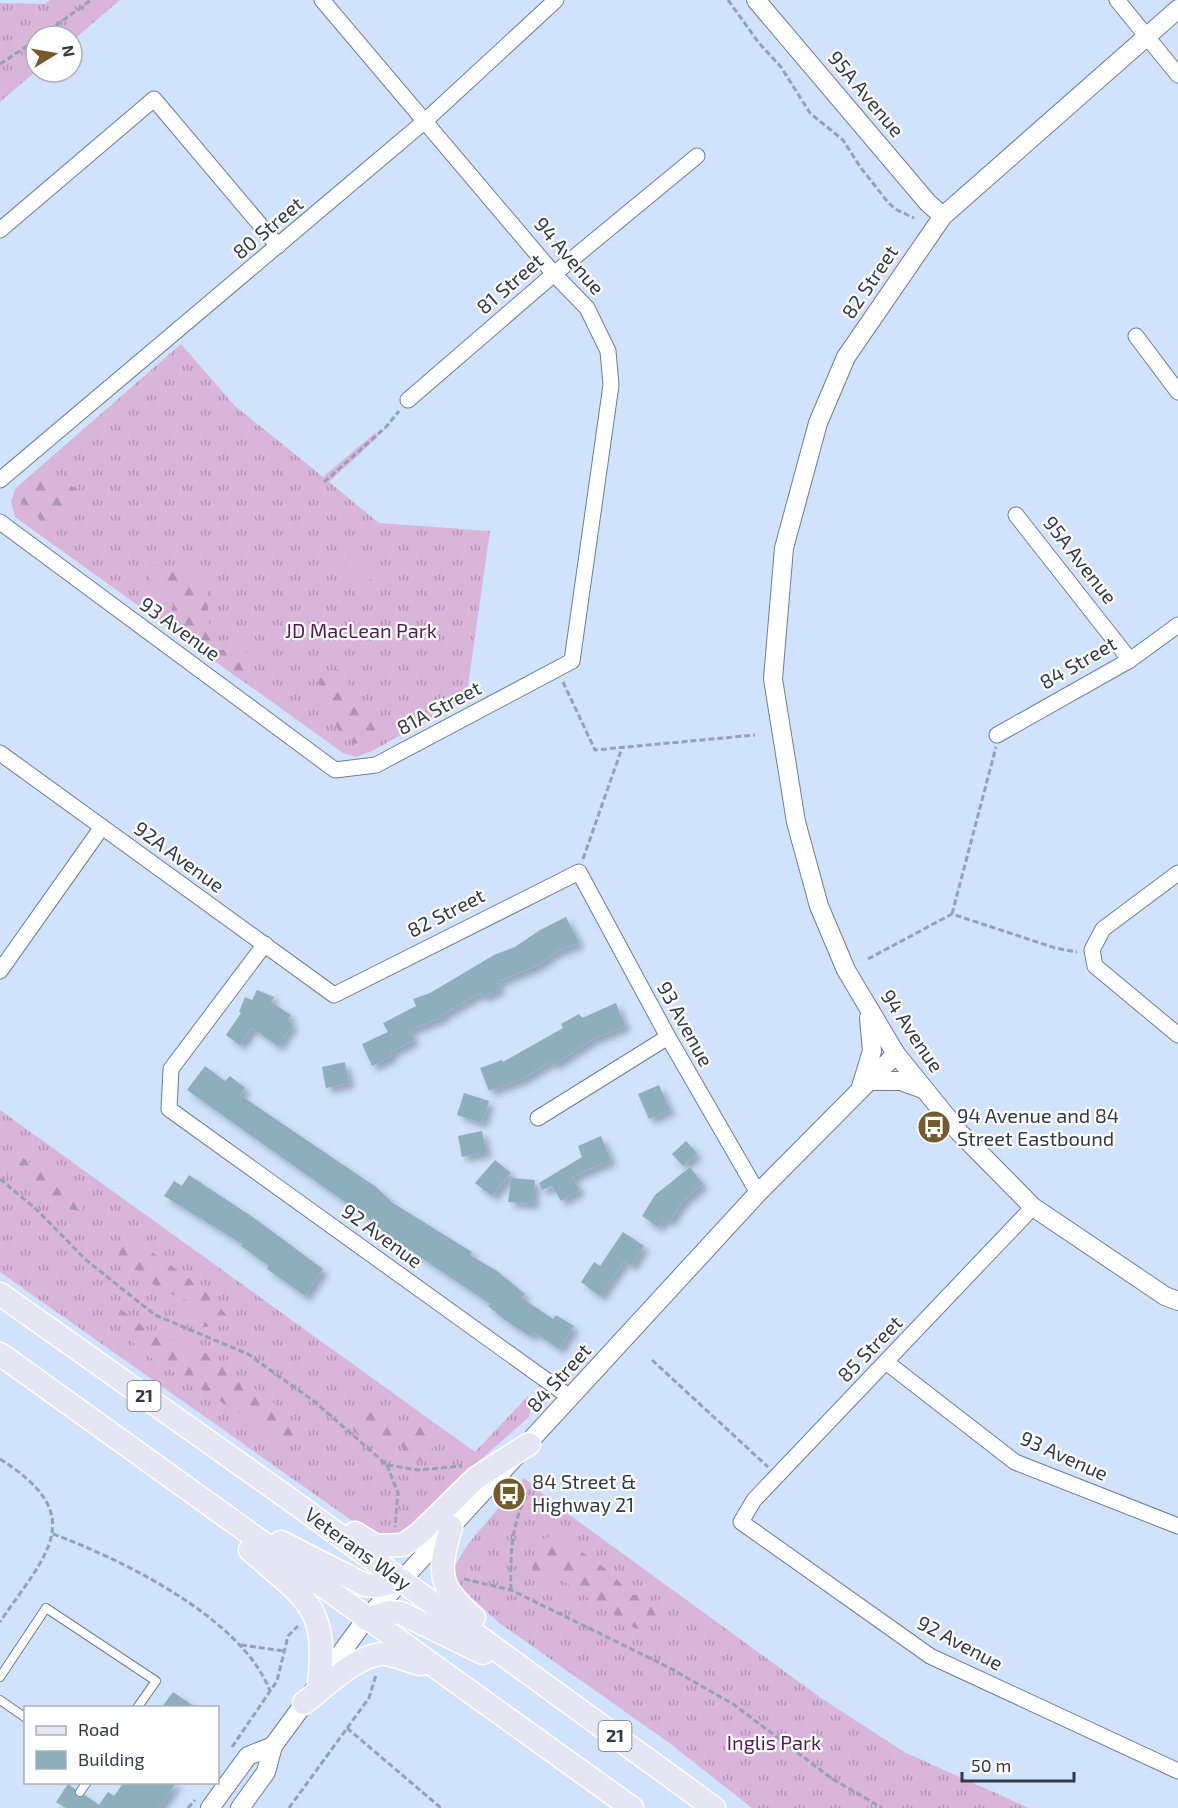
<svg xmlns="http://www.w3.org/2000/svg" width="1178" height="1808" font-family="'Exo 2',sans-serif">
	<defs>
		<pattern id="grass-tufts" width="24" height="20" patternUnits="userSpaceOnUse" patternTransform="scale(1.5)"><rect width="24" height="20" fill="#dab5da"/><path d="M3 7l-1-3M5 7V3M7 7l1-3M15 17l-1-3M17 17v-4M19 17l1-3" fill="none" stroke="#b194b2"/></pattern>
		<pattern id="forest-firs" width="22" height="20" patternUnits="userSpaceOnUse" patternTransform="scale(1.5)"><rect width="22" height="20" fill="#dab5da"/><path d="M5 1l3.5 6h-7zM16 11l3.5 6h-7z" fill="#b194b2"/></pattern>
		<filter id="shadow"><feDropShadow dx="5.5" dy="5.5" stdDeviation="3" flood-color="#0004"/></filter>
	</defs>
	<rect width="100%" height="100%" fill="#d0e2fc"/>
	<g fill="url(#grass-tufts)">
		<polygon points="50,0 120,0 72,41 72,36 36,36 36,71 0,102 0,3 45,4"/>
		<polygon points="181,344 235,406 323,477 375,433 378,437 329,482 379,523 490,531 466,700 372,751 356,757 343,753 15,517 11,501 16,488"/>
		<polygon points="0,1110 475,1452 528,1396 531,1406 529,1417 481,1459 403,1538 382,1539 361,1527 0,1272"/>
		<polygon points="524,1478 560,1508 821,1698 904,1752 1029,1808 752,1808 668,1742 498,1622 458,1585 453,1569 468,1544"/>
	</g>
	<g fill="url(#forest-firs)">
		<polygon points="45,475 59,478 76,489 56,522 43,522 20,501"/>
		<polygon points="143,564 189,570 207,590 210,637 221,650 243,647 252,663 238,678 168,627 173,604 144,572"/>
		<polygon points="338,669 373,725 378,728 375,740 352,744 350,732 339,732 317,680"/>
		<polygon points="17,1154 82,1198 83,1210 72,1210 61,1203 35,1203 26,1180 18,1183 13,1174 0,1171 0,1160"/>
		<polygon points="123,1240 145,1247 209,1293 234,1325 202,1327 193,1303 159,1289 105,1246"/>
		<polygon points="119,1308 153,1334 206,1353 272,1401 303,1431 289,1445 139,1350 114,1316"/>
		<polygon points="346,1409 379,1414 402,1424 411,1420 433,1429 433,1459 413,1462 398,1442 364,1443 341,1414"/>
		<path d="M551,1536C579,1549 613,1568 629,1595H646L658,1618L636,1629L554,1575L532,1572L536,1542Z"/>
	</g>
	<polygon fill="#dab5da" points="371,555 377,578 340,587 334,564"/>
	<g fill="#8dafbb" filter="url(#shadow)">
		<polygon points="566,917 579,943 558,951 536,966 497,982 501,988 483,997 480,993 442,1015 443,1017 409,1030 414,1040 391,1052 392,1056 372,1066 362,1044 388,1032 383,1023 416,1006 413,999 430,993 494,955 515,947 540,930"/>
		<polygon points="257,990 274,997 271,1002 291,1015 287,1020 293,1024 278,1046 252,1028 240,1045 226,1035 241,1013 239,1012 245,997 252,1000"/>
		<polygon points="616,1003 625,1026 593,1039 553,1065 551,1061 524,1078 489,1091 480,1068 502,1060 503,1062 563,1028 561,1024 579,1014 582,1018"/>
		<polygon points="345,1062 349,1083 326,1088 322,1067"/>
		<polygon points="205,1066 225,1081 230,1076 245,1088 240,1095 376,1187 393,1203 472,1252 470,1255 497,1271 525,1294 522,1298 553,1319 556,1315 574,1326 559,1349 533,1332 530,1336 505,1320 488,1306 490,1304 386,1234 366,1217 187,1090"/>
		<polygon points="659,1085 670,1110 649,1119 638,1094"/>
		<polygon points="464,1093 489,1101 482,1123 457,1115"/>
		<polygon points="482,1131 486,1152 462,1157 458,1136"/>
		<polygon points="601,1136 611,1160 572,1177 580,1190 561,1201 552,1186 542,1190 539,1183 582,1157 578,1146"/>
		<polygon points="686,1141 697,1153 683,1166 672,1154"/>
		<polygon points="495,1160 511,1173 492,1196 475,1183"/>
		<polygon points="690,1167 703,1184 683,1201 669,1222 664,1219 658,1227 642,1216 655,1195"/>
		<polygon points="189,1175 254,1218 323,1269 305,1296 267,1269 269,1266 241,1246 242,1244 164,1196 174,1181 182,1186"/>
		<polygon points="511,1178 535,1180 533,1204 508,1202"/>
		<polygon points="623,1232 644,1246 631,1266 624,1261 600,1296 581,1282 594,1262 600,1266"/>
		<polygon points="173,1692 195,1707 162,1707"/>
		<polygon points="124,1782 177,1782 159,1808 66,1808 56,1802 68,1784 75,1789 77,1797 85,1795 99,1805 108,1792 114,1796"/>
	</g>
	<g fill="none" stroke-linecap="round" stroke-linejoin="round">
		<defs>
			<g id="service">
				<polyline points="0,1677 46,1608 156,1681 137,1708"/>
				<polyline points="0,1700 26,1718"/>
				<polyline points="80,1792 87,1782"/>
			</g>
			<g id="minor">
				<polyline points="1117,0 1178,75"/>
				<polyline points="0,230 154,99 278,246"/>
				<polyline points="1136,336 1178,392"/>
				<polyline points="408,400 554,274 697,156"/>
				<polyline points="0,480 425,121 556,0"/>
				<polyline points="1016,515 1130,660"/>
				<polyline points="0,522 335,770 376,765 572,661 611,385 608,351 587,308 554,274 322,0"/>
				<polyline points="997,735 1130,660 1178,625"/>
				<polyline points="0,753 334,995 579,872 668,1037 758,1193"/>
				<polyline points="1178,873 1103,929 1092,950 1095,966 1178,1035"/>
				<polyline points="265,944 171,1069 169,1109 571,1398"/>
				<polyline points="0,971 102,827"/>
				<polyline points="538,1118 668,1037"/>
				<polyline points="1033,1207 754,1500 741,1522 930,1656 1178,1771"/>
				<polyline points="886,1362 1015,1462 1178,1526"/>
			</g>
			<g id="tertiary">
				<polyline points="756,0 928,203 943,216"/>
				<polyline points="1178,9 943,216 846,357 818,423 784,548 773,679 796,822 819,906 846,970 896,1054 959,1132 1033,1207 1165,1296 1178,1301"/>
				<polyline points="870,1081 901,1081 923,1089"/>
				<polyline points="861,1087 872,1051 869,1018"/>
				<polyline points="210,1808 248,1756 273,1746"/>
				<polyline points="240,1808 266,1772 273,1746 366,1619 758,1193 896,1054"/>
			</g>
			<g id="primary">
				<polyline points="0,1294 288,1498 714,1808"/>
				<polyline points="0,1354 632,1808"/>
				<path d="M451,1527C438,1573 437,1585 474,1618"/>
				<polyline points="355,1533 376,1546 403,1545 419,1534 476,1478 529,1444"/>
				<polyline points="281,1542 365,1585 378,1586 402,1580"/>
				<path d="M250,1550C304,1598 329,1605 319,1683"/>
				<polyline points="366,1619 389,1612 401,1613 483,1653"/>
				<path d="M304,1703C324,1688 359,1653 384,1654C397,1655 409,1662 421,1664"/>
			</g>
		</defs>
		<use href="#service" stroke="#6d7e95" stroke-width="10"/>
		<use href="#minor" stroke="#6d7e95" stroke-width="17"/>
		<use href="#tertiary" stroke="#6d7e95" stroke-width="20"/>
		<use href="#primary" stroke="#fff" stroke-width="25"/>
		<g stroke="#94a1b6" stroke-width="3" stroke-dasharray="6 3" stroke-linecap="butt">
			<polyline points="728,0 759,43 781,67 810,113 843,140 861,168 887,201 895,209 914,218"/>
			<polyline points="41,36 91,0"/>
			<polyline points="0,64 36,40"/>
			<polyline points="324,482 386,427 399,411"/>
			<polyline points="563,682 595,750 755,735"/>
			<polyline points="583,859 622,748"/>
			<polyline points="952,914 996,747"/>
			<polyline points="868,959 952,914 1055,948 1077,952"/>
			<polyline points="0,1179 36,1209 86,1260 155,1315 248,1354 315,1402 387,1465 418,1470 462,1466"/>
			<polyline points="652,1360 768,1467"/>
			<path d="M0,1459C90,1516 47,1553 0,1622"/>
			<polyline points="387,1465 398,1493 395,1527"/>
			<path d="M53,1534C123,1560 242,1618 270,1691"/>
			<polyline points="464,1579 511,1590 668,1667 733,1704 831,1778 882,1808"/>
			<path d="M511,1590C510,1557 511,1523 528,1493"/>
			<polyline points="241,1645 284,1651"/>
			<polyline points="347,1728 441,1808"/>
			<polyline points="232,1747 277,1681 288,1636 298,1626"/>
			<polyline points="188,1808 195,1800"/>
			<polyline points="289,1808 369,1698 376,1675"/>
		</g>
		<use href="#service" stroke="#fff" stroke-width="8"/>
		<use href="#minor" stroke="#fff" stroke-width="15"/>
		<use href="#tertiary" stroke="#fff" stroke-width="18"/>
		<use href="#primary" stroke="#e6e5f4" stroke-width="22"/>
	</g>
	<defs>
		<symbol id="bus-disc" viewBox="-11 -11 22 22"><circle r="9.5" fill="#735b2c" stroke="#fff"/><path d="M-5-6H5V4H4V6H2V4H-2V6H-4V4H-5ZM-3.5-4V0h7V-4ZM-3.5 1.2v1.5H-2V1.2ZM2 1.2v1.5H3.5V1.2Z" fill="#fff"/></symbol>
	</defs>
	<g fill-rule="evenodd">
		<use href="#bus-disc" x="915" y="1108" width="38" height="38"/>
		<use href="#bus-disc" x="490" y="1475" width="38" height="38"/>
	</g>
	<g text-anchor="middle" stroke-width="4.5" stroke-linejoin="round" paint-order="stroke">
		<g fill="#fff" stroke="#70747c" stroke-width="1.5">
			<rect x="127.5" y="1381" width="33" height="30" rx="4.5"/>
			<rect x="598.5" y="1721" width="33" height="30" rx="4.5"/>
		</g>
		<g font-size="18" font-weight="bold" fill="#323944">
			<text x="144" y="1402">21</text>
			<text x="615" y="1742">21</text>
		</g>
		<g font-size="20" fill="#323944" stroke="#fff">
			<text transform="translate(866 94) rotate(50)" y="7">95A Avenue</text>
			<text transform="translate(268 228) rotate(-40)" y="7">80 Street</text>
			<text transform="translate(569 256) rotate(49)" y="7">94 Avenue</text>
			<text transform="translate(870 282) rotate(-56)" y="7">82 Street</text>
			<text transform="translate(510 284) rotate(-41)" y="7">81 Street</text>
			<text transform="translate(1080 560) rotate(52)" y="7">95A Avenue</text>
			<text transform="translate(180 629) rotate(36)" y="7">93 Avenue</text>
			<text transform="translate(1078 663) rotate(-30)" y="7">84 Street</text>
			<text transform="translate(439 708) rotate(-28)" y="7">81A Street</text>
			<text transform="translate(179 857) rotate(36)" y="7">92A Avenue</text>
			<text transform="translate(446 913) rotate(-27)" y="7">82 Street</text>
			<text transform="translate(685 1024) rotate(61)" y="7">93 Avenue</text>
			<text transform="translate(912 1031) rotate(56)" y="7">94 Avenue</text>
			<text transform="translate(382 1236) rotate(36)" y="7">92 Avenue</text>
			<text transform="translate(870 1349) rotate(-46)" y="7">85 Street</text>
			<text transform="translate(559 1378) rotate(-48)" y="7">84 Street</text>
			<text transform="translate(1064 1456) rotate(24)" y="7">93 Avenue</text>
			<text transform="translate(358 1549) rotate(36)" y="7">Veterans Way</text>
			<text transform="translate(960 1643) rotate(28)" y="7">92 Avenue</text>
		</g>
		<g font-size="20" fill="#4f1e52" stroke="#fff">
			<text x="361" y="638">JD MacLean Park</text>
			<text x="774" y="1750">Inglis Park</text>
		</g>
		<g font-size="20" fill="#323944" stroke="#fff" text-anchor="start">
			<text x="957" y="1123">94 Avenue and 84<tspan x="957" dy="23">Street Eastbound</tspan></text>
			<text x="532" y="1489">84 Street &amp;<tspan x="532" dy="23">Highway 21</tspan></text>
		</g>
	</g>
	<rect x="24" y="1706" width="195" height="78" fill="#ffffff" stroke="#adb0b4" stroke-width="1.5"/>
	<rect x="36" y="1726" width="30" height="9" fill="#e6e5f4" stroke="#adb0b4" stroke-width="1.5"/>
	<text x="78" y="1736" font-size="18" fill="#323944">Road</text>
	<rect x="36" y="1751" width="30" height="18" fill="#8dafbb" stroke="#adb0b4" stroke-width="1.5"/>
	<text x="78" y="1766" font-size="18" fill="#323944">Building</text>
	<g transform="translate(54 54) rotate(79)"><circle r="28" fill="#ffffff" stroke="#adb0b4" stroke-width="1.5"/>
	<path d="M0-4.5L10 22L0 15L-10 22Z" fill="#735b2c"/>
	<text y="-9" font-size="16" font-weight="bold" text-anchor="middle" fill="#323944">N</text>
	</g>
	<path d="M962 1772v9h112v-9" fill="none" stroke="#323944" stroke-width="3"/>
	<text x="971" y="1772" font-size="18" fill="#323944" stroke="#ffffff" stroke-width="4.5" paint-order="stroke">50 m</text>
</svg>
